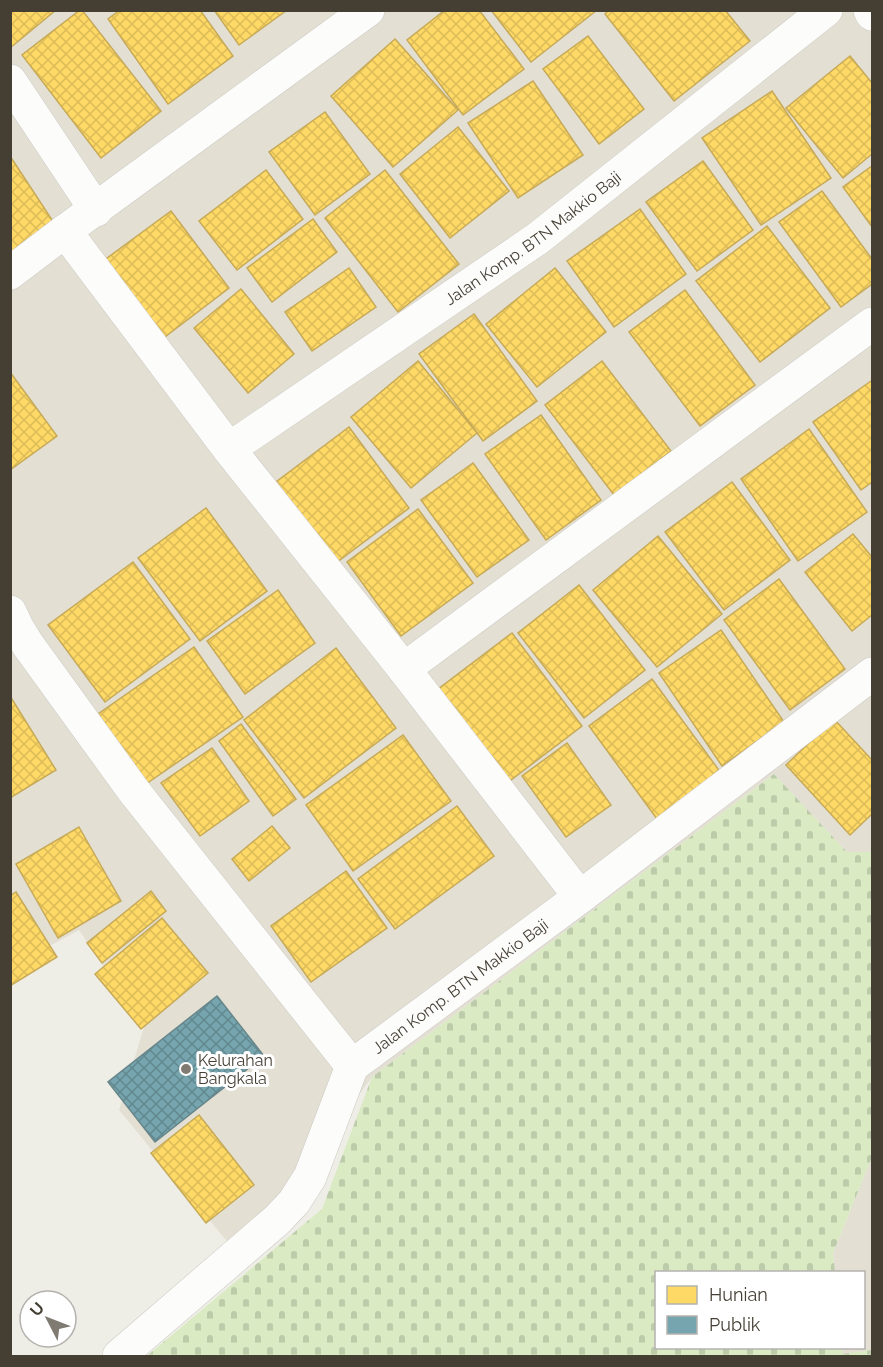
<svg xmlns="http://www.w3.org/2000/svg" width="883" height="1367" font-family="Raleway,sans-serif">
	<defs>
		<pattern id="cemetery-stones" width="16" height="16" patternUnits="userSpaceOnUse" patternTransform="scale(1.5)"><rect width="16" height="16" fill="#daebc4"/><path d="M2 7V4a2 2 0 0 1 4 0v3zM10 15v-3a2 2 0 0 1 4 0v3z" fill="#bccba9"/></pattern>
		<pattern id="homes-cross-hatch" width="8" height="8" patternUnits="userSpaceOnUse" patternTransform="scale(1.5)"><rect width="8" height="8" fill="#ffd966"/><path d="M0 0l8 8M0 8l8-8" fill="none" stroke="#dcbb59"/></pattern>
		<pattern id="public-cross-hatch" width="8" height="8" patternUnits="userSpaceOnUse" patternTransform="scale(1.5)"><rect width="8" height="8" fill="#76a5af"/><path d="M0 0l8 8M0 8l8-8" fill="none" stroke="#62888f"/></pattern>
	</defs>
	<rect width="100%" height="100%" fill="#eeede6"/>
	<g fill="#e3dfd3">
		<polygon points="11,11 872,11 872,852 847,852 774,774 372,1077 283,1198 230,1245 119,1110 144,1027 79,930 11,967"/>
		<polygon points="872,1157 872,1350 843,1355 842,1348 864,1348 864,1272 835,1272 833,1253"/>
	</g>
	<polygon fill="url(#cemetery-stones)" points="774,774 847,852 872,852 872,1157 833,1253 835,1272 656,1272 656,1348 842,1348 843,1354 872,1350 872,1356 147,1356 322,1209 372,1077"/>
	<g fill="url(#homes-cross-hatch)" stroke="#c7aa57" stroke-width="1.5">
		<polygon points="10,10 56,10 10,48"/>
		<polygon points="80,10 82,10 161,111 101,158 22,55"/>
		<polygon points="120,10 200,10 233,56 168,104 108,19"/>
		<polygon points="214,10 287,10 239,45"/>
		<polygon points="445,10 479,10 524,69 463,115 407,40"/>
		<polygon points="491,10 597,10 531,62"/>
		<polygon points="609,10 725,10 750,41 674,101 605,14"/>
		<polygon points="588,36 644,109 599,144 543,69"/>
		<polygon points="395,39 458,110 393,167 331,96"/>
		<polygon points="850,56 872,83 872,154 843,178 786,108"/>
		<polygon points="533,81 583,155 518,198 468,123"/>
		<polygon points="772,91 831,178 761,225 702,138"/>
		<polygon points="325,112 370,174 315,215 269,152"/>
		<polygon points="458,127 509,191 450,238 400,174"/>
		<polygon points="10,156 56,226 10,256"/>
		<polygon points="703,161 753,230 697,271 646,202"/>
		<polygon points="872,166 872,227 843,187"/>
		<polygon points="266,170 303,219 237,270 199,221"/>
		<polygon points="385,170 459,264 398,312 325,218"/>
		<polygon points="822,191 872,259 872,284 841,307 779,222"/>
		<polygon points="640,209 686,274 614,327 567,261"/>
		<polygon points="171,211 229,288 157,343 99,264"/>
		<polygon points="313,219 337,252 272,302 247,268"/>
		<polygon points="767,226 830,308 760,362 696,281"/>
		<polygon points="349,268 376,307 312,351 285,312"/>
		<polygon points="555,268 606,332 537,387 486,324"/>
		<polygon points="241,289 294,354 248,393 194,328"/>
		<polygon points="685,290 755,385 700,426 629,332"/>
		<polygon points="474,314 537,401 483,441 419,354"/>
		<polygon points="418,361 477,433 411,488 351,417"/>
		<polygon points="602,361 671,451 614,495 545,405"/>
		<polygon points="10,372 57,436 10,470"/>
		<polygon points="871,381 872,383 872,482 861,490 813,422"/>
		<polygon points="541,415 601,500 546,540 485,454"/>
		<polygon points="349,427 409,508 328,569 268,488"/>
		<polygon points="809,429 867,512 798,561 741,479"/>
		<polygon points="473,463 529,540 477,577 421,500"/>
		<polygon points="732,482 790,560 724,610 665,532"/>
		<polygon points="206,508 267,591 200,641 138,558"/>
		<polygon points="418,509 473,583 401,636 347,562"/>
		<polygon points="853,534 872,557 872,615 852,631 805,572"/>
		<polygon points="658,536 722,614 657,667 593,590"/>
		<polygon points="133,562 190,639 105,702 48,625"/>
		<polygon points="779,579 845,669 790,710 724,620"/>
		<polygon points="579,585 645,670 584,718 518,633"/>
		<polygon points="278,590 315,643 245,694 207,641"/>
		<polygon points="721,630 784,722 722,766 659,673"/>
		<polygon points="512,633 582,726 503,786 433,693"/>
		<polygon points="194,647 243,717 146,784 98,714"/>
		<polygon points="336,648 396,728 304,798 244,720"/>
		<polygon points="652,679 721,773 657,819 589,726"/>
		<polygon points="10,696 56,770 10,798"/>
		<polygon points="834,719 872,760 872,814 850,835 786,765"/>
		<polygon points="241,724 296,799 273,816 219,741"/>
		<polygon points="403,735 451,801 353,871 306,805"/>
		<polygon points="567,743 611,805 566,837 522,776"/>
		<polygon points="212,748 249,801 200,836 161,783"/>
		<polygon points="457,806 494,856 395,929 358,879"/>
		<polygon points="272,826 290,848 249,881 232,859"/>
		<polygon points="79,827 121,901 58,938 16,864"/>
		<polygon points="346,871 387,928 311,982 271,926"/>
		<polygon points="151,891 166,911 102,963 87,943"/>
		<polygon points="16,892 57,957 10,986 10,896"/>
		<polygon points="162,918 208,973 141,1029 95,974"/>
		<polygon points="199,1115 254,1185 206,1223 151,1153"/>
	</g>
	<polygon fill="url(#public-cross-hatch)" stroke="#67868a" stroke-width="1.5" points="217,996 264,1056 155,1142 108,1082"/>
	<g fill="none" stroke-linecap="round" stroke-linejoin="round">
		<defs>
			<g id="street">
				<polyline points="870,10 872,14"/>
				<polyline points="10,81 96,210"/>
				<polyline points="65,231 229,449 404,669 580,897"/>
				<polyline points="10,273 65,231 368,10"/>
				<path id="s1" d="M229,449L537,239L826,10"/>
				<polyline points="10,612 17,627 28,645 133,790 352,1066"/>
				<polyline points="404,669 872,324"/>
				<path id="s2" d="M119,1356L277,1220L294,1202L310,1177L352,1066L580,897L872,674"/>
			</g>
		</defs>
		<use href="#street" stroke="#cccac4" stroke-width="34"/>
		<use href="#street" stroke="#fcfcfb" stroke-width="33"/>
	</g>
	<circle fill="#807b72" stroke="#fff" stroke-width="2" cx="186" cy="1069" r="6"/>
	<g text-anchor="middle" stroke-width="6" stroke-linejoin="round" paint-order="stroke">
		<g font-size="16" fill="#443e33" stroke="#fff">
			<text dy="6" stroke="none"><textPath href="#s1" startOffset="370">Jalan Komp. BTN Makkio Baji</textPath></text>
			<text dy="6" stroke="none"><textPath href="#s2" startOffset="516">Jalan Komp. BTN Makkio Baji</textPath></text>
		</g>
		<g font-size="16" fill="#443e33" stroke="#fff" text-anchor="start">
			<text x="198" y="1066">Kelurahan<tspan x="198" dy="18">Bangkala</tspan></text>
		</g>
	</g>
	<rect width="883" height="1367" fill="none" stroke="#443e33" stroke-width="24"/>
	<rect x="655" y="1271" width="210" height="78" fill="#ffffff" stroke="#b4b2ad" stroke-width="1.5"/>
	<rect x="667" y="1286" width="30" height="18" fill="#ffd966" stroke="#b4b2ad" stroke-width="1.5"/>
	<text x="709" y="1301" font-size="18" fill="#443e33">Hunian</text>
	<rect x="667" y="1316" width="30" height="18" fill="#76a5af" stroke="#b4b2ad" stroke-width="1.5"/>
	<text x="709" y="1331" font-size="18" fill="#443e33">Publik</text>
	<g transform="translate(48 1319) rotate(312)"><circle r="28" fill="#ffffff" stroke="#b4b2ad" stroke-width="1.5"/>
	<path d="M0-4.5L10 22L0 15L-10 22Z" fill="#807b72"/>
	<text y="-9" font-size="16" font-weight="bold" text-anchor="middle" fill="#443e33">U</text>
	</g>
</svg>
